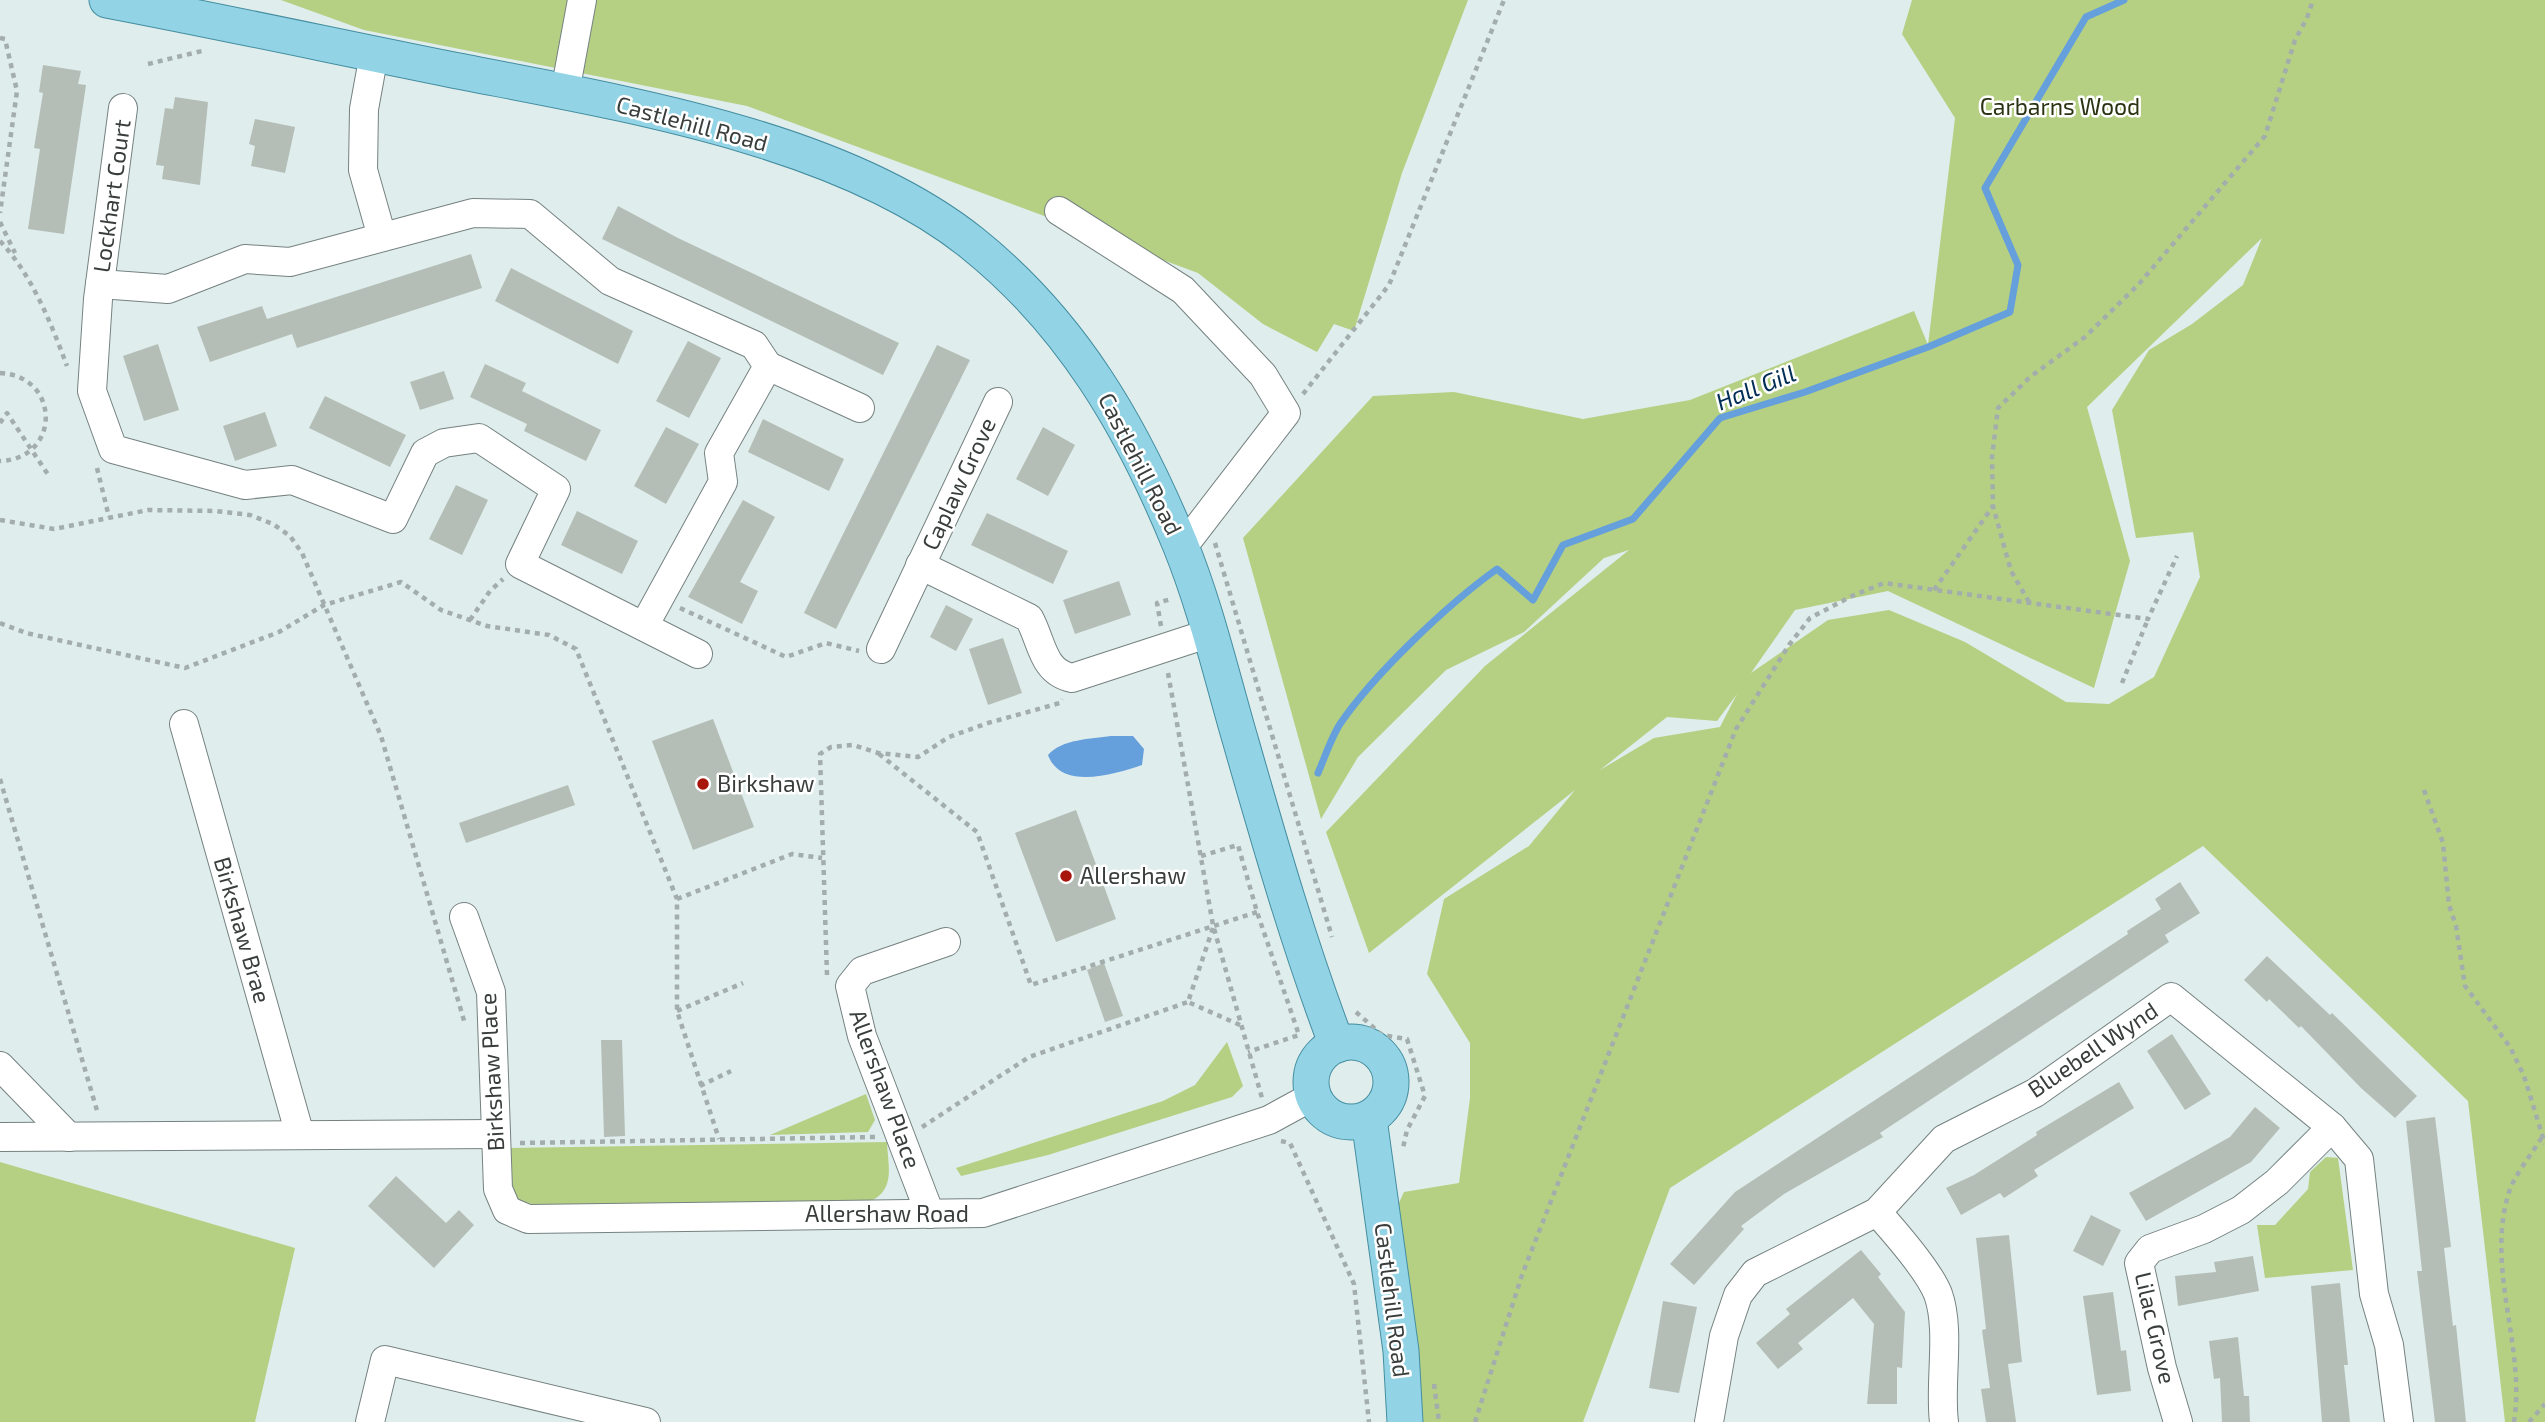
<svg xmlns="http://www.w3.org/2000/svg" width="2545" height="1422" font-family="'Exo 2',sans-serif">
	<rect width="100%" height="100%" fill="#dfedec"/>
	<g fill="#b5d083" fill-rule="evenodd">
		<polygon points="281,0 1468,0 1402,173 1354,331 1334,324 1317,352 1263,324 1198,273 747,106 364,30"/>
		<path d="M1912,0H2545V1422H2505L2468,1101L2203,846L1670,1188L1583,1422H1421L1390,1222L1404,1192L1459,1183L1470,1098V1043L1427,974L1444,899L1529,846L1575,790L1369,953L1326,832L1485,666L1629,550L1604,558L1524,632L1446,670L1358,757L1321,819L1243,538L1373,396L1454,392L1583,419L1690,400L1914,311L1928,345L1955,118L1902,34ZM2262,238L2243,285L2192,324L2149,350L2112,410L2136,538L2193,532L2200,577L2154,677L2109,704L2066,702L1965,642L1889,610L1828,620L1751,673L1795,610L1888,591L2094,688L2130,561L2087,407ZM1737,694L1720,727L1654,738L1600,770L1667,717L1717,721Z"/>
		<polygon points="1227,1042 1243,1086 1232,1097 1048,1155 961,1176 956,1168 1163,1101 1195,1085"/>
		<polygon points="866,1094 875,1120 868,1132 770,1135"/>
		<path d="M887,1142C888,1167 896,1190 869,1202L536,1205L521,1201L509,1193L506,1148Z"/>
		<polygon points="2326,1157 2338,1158 2353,1270 2265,1278 2257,1225 2275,1225 2308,1189 2310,1172"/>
		<polygon points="0,1162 295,1248 255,1422 0,1422"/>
	</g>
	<path fill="#659fdc" d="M1111,736H1133L1144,749L1142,765C1115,774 1061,791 1048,755C1062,739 1091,739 1111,736Z"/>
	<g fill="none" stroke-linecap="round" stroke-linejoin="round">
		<path stroke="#659fdc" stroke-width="7" d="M1318,773C1325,757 1331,738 1340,724C1374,674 1448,604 1497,569L1533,600L1563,545L1633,519L1720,418L1805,392L1928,347L2010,312L2018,265L1985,188L2086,17L2124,0"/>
	</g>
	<g fill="#b4beb7">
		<polygon points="43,65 81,71 78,84 86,85 64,234 28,229 40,149 34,148 43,93 39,92"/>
		<polygon points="175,97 208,102 200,185 162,179 164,166 156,165 165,108 173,109"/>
		<polygon points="255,119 295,127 285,173 251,166 255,146 249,144"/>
		<polygon points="618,206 678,238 899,343 883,375 602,239"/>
		<polygon points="471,254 482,288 297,348 292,334 210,362 197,327 262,306 267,319"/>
		<polygon points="511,268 633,331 618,364 495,301"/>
		<polygon points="688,341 721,358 689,418 656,401"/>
		<polygon points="158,344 179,410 144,421 123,356"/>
		<polygon points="937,345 970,360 836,629 804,613"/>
		<polygon points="485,364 526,383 522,391 601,430 586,461 524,431 527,424 470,397"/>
		<polygon points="444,371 454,399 420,410 410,382"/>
		<polygon points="325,396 406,435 390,467 309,428"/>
		<polygon points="265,412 277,446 235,461 223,426"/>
		<polygon points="763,419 844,459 829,491 748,452"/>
		<polygon points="666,427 699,444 666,504 634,486"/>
		<polygon points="1043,427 1075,445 1048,496 1016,479"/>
		<polygon points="456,485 488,500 462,555 429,539"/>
		<polygon points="743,500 775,517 740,582 758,591 742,624 688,597"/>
		<polygon points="577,511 638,541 622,574 561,545"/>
		<polygon points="987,513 1068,551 1053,584 971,545"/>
		<polygon points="1119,581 1131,615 1075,634 1063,600"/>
		<polygon points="946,605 973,619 956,651 930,637"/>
		<polygon points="1003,638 1022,693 988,705 969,649"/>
		<polygon points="713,719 754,827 693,850 652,741"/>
		<polygon points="568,785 575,805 466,843 459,823"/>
		<polygon points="1076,810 1116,919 1056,942 1015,833"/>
		<polygon points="2180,882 2200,913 2165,935 2169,942 1880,1133 1883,1137 1784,1194 1741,1226 1744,1229 1694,1285 1670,1264 1735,1192 2128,934 2127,931 2161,909 2155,899"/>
		<polygon points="2267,956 2330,1015 2332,1013 2417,1096 2395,1118 2361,1088 2301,1026 2299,1028 2269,999 2267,1002 2244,980"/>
		<polygon points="1104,963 1123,1016 1105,1022 1087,970"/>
		<polygon points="2172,1034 2211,1094 2185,1110 2147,1051"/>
		<polygon points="601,1040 622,1040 625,1136 604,1137"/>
		<polygon points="2119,1082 2134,1108 2034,1170 2038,1176 2004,1198 2000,1193 1961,1215 1946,1188 1974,1175 2037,1135 2036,1132"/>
		<polygon points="2255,1107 2280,1128 2251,1162 2146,1221 2129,1193 2230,1137"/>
		<polygon points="2435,1117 2451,1247 2444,1248 2453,1326 2456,1325 2466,1422 2435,1422 2417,1271 2422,1271 2406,1121"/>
		<polygon points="396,1176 446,1223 459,1210 474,1225 434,1268 368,1206"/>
		<polygon points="2091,1215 2121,1230 2103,1266 2073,1251"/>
		<polygon points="2009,1235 2022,1362 2008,1364 2016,1422 1986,1422 1981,1389 1990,1388 1982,1330 1986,1329 1976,1238"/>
		<polygon points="1861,1250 1881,1274 1878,1277 1905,1312 1902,1368 1897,1367 1897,1404 1867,1404 1874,1324 1853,1298 1798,1343 1803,1349 1778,1369 1756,1343 1790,1314 1786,1309"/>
		<polygon points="2253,1256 2259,1291 2178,1306 2175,1276 2216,1272 2214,1262"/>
		<polygon points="2340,1283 2348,1365 2344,1365 2350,1422 2322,1422 2311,1286"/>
		<polygon points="2113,1292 2121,1351 2126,1350 2131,1391 2097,1395 2083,1296"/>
		<polygon points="1663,1301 1697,1307 1679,1393 1649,1388"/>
		<polygon points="2238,1337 2244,1396 2249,1396 2250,1422 2222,1422 2220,1378 2214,1379 2209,1341"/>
	</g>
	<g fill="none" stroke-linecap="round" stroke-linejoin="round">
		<defs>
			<g id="minor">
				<polyline points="374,54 364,109 363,170 382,237"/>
				<polyline points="565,92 582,0"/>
				<polyline points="123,108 98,299 92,391 113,449 245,485 292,480 393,519 425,453 444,443 479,438 556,489 520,564 698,654"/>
				<polyline points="1059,211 1183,290 1263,375 1286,413 1182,548"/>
				<polyline points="100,284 168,289 245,259 290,262 473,213 530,214 610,281 754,345 768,366 719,453 723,482 644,626"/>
				<polyline points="768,366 860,408"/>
				<path d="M920,565L1029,618C1042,641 1042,672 1072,678L1210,633"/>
				<polyline points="881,649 998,402"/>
				<polyline points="184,724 300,1135"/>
				<polyline points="464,917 491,992 498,1189 507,1210 528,1219 983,1213 1269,1120 1313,1096"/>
				<polyline points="0,1066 69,1137"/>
				<polyline points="0,1137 496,1134"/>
				<path d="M1877,1212C1894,1231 1929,1271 1938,1294C1951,1330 1939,1383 1944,1422"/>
				<polyline points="930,1214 862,1036 850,986 862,971 946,942"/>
				<polyline points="370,1422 385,1360 646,1422"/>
				<polyline points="1709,1422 1724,1336 1738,1295 1755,1273 1877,1212 1944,1139 2035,1093 2171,997 2332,1127 2359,1159 2374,1294 2389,1345 2399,1422"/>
				<polyline points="2178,1422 2162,1368 2139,1263 2150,1249 2204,1229 2241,1210 2277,1182 2332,1127"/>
			</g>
			<g id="major">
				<path d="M107,0C223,22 338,47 453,70C616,102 840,137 972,243C1072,323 1132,427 1180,544C1204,603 1219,665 1236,725C1267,833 1297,940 1337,1045"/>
				<circle cx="1351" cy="1082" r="40"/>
				<polyline points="1369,1119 1401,1351 1405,1422"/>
			</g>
		</defs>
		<use href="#minor" stroke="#758280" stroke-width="30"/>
		<use href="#major" stroke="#448da0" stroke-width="37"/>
		<g stroke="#a3adac" stroke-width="4.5" stroke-dasharray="5 5" stroke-linecap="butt">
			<polyline points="0,38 5,39 17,91 0,213"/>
			<polyline points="148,64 206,50"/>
			<polyline points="0,222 15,253"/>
			<path d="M0,241C32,275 51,323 67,366"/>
			<path d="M0,373C61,376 61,459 0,461"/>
			<polyline points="1303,394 1389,285 1504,0"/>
			<polyline points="0,423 7,413 49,476"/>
			<polyline points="97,468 109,517"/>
			<polyline points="0,520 54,529 148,510 216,511 250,515 273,524 290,536 302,553 381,736 465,1024"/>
			<polyline points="1215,543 1332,937"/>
			<polyline points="1934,590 1993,506"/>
			<polyline points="2029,602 2011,571 1993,506 1992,457 1998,408 2030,377 2085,337 2138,285 2265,136 2295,40 2307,18 2313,0"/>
			<polyline points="680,608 786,657 826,643 859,651"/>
			<polyline points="470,620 490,591 503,579"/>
			<polyline points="0,623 26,633 185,668 279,632 324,605 401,582 441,610 487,626 549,635 576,649 677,899 677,1011 719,1139"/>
			<polyline points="1161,626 1157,603 1171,599"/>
			<polyline points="1168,673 1213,925 1262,1098"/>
			<polyline points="2122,683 2148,619"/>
			<polyline points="879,754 977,832 1031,985 1257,912"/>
			<polyline points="0,779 98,1114"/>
			<polyline points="2424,790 2443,843 2449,905 2456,926 2465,986 2510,1047 2524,1076 2545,1144"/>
			<polyline points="1201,856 1238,845 1257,912 1299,1035 1248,1052"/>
			<polyline points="677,899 792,854 822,858"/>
			<polyline points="1213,928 1188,1002 1240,1025"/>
			<polyline points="827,975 820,754 831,747 853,745 878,753 918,757 949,737 988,723 1060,703 1062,699"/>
			<polyline points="677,1011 743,983"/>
			<polyline points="1356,1012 1382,1035 1407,1039 1425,1096 1407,1130 1403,1148"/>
			<polyline points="700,1086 731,1071"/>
			<polyline points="922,1127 1029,1057 1188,1002"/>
			<polyline points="1281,1141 1290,1143 1354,1284 1369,1422"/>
			<polyline points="520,1143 875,1137"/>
			<polyline points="1434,1384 1439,1422"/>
			<polyline points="1475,1422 1522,1275 1736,729 1789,645 1810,618 1852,596 1884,583 2148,619 2177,556"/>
			<path d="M2514,1422C2526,1346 2485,1269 2509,1192C2515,1174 2532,1154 2542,1137"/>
			<polyline points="2529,1422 2545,1404"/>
		</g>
		<use href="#minor" stroke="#fff" stroke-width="28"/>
		<use href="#major" stroke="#92d4e6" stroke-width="35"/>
	</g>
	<g fill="#a7150c" stroke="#fff" stroke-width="2.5">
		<circle cx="703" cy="784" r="7"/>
		<circle cx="1066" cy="876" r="7"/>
	</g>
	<g text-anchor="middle" stroke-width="5" stroke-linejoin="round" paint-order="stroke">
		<g font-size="23" fill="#2a3413" stroke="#fff">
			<text x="2060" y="115">Carbarns Wood</text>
		</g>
		<g font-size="23" fill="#393e3d" stroke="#fff">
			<text transform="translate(692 124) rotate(15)" y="8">Castlehill Road</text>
			<text transform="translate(112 196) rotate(-82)" y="8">Lockhart Court</text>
			<text transform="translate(1140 464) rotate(63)" y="8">Castlehill Road</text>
			<text transform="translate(959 484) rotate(-65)" y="8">Caplaw Grove</text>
			<text transform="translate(242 930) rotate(74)" y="8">Birkshaw Brae</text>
			<text transform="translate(2093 1050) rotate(-34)" y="8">Bluebell Wynd</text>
			<text transform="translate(492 1072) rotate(-93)" y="8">Birkshaw Place</text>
			<text transform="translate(885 1089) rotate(70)" y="8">Allershaw Place</text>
			<text x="887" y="1222">Allershaw Road</text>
			<text transform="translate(1392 1300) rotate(83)" y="8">Castlehill Road</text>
			<text transform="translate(2155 1328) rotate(77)" y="8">Lilac Grove</text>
		</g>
		<g font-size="23" fill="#393e3d" stroke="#fff" text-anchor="start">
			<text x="717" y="792">Birkshaw</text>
			<text x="1080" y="884">Allershaw</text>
		</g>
		<g font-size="24" font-style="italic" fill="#022e55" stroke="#fff">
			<text transform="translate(1756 388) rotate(-22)" y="8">Hall Gill</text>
		</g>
	</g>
</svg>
